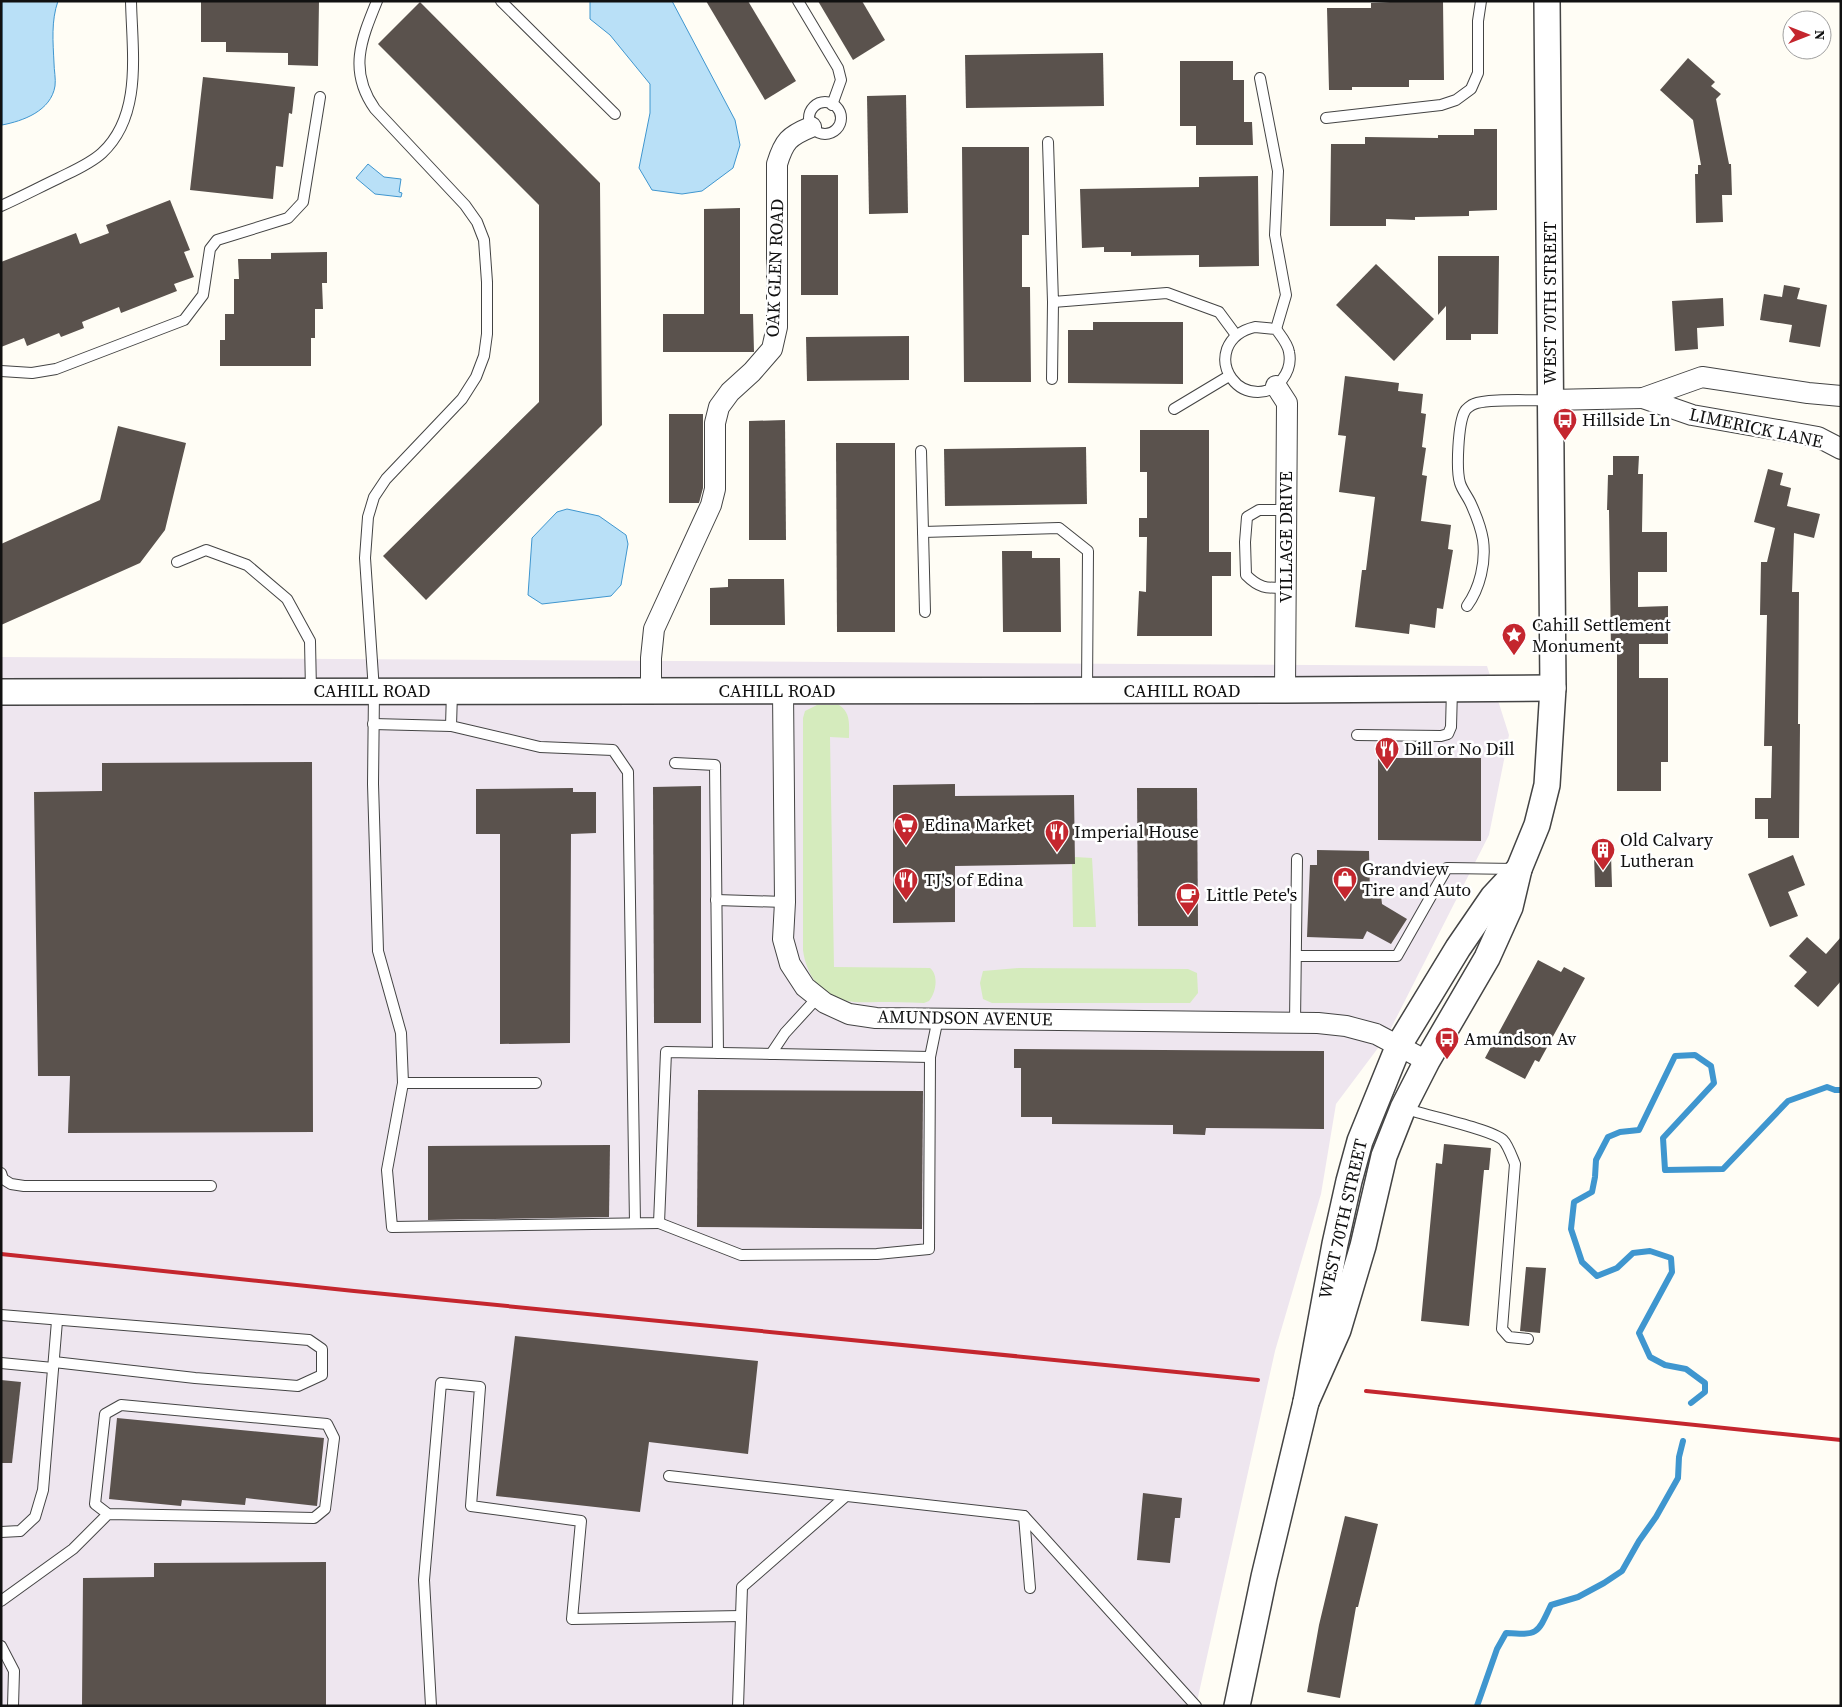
<svg xmlns="http://www.w3.org/2000/svg" width="1842" height="1707" font-family="'Source Serif 4',serif">
	<rect width="100%" height="100%" fill="#fffdf5"/>
	<polygon fill="#eee6ef" points="1,657 1487,666 1509,735 1489,835 1387,1036 1336,1104 1321,1194 1275,1351 1196,1706 1,1706"/>
	<g fill="#d5ebbd">
		<path d="M817,705H839C851,713 849,724 849,738L830,737L834,967L930,968C939,975 936,993 929,1001L924,1003C908,1002 893,1002 878,1002C868,1002 857,1003 847,1001C821,997 806,974 803,950V718L805,711Z"/>
		<polygon points="1075,857 1092,858 1096,927 1073,927 1072,864 1075,864"/>
		<polygon points="1019,968 1188,969 1197,973 1198,993 1190,1003 992,1003 983,999 980,983 983,971"/>
	</g>
	<g fill="#b9e0f7" stroke="#3f96cf">
		<path d="M2,1H58C51,21 53,42 54,63C54,70 56,79 55,86C51,111 23,121 2,125Z"/>
		<polygon points="590,1 672,1 735,120 740,145 733,168 702,191 682,194 652,190 639,168 650,113 650,84 610,35 590,19"/>
		<polygon points="368,164 384,177 401,179 399,192 402,193 401,197 375,194 356,178"/>
		<polygon points="567,509 599,516 626,535 628,544 621,585 611,596 542,604 528,595 532,538 557,512"/>
	</g>
	<g fill="none" stroke-linecap="round" stroke-linejoin="round">
		<g stroke="#3f96cf" stroke-width="6">
			<polyline points="1691,1403 1705,1392 1705,1383 1686,1369 1665,1365 1650,1357 1639,1333 1672,1272 1671,1258 1650,1251 1633,1253 1617,1268 1597,1276 1582,1262 1571,1229 1574,1202 1592,1192 1595,1177 1596,1160 1608,1137 1620,1132 1639,1130 1675,1056 1695,1055 1711,1066 1714,1083 1663,1138 1665,1170 1723,1169 1788,1101 1827,1087 1835,1090 1841,1090"/>
			<path d="M1477,1706L1497,1649L1506,1633C1538,1635 1537,1635 1551,1605L1578,1597L1604,1583L1622,1571L1639,1541L1656,1517L1678,1478L1679,1457L1683,1441"/>
		</g>
	</g>
	<g fill="#5a524d">
		<polygon points="201,1 319,1 318,66 288,65 288,53 226,52 226,42 201,42"/>
		<polygon points="706,1 748,1 796,81 765,100"/>
		<polygon points="818,1 862,1 885,40 853,60"/>
		<polygon points="1409,1 1443,1 1444,80 1409,80 1409,87 1352,87 1352,90 1329,90 1327,8 1371,8 1371,3"/>
		<polygon points="420,2 600,183 602,425 426,600 383,556 539,402 539,205 378,44"/>
		<polygon points="1103,53 1104,106 966,108 965,55"/>
		<polygon points="1688,58 1715,82 1711,86 1721,94 1716,99 1729,164 1731,164 1732,195 1722,195 1723,222 1696,223 1695,174 1698,174 1698,165 1701,165 1693,120 1660,90"/>
		<polygon points="1180,61 1233,61 1233,80 1244,80 1244,122 1252,122 1253,145 1196,145 1196,126 1180,126"/>
		<polygon points="203,77 295,87 292,114 289,113 283,167 276,166 273,199 190,190"/>
		<polygon points="906,95 908,213 869,214 867,96"/>
		<polygon points="1474,129 1497,129 1497,210 1469,211 1469,216 1415,217 1415,220 1386,219 1386,226 1330,226 1331,144 1365,144 1365,137 1438,138 1438,135 1474,135"/>
		<polygon points="962,147 1029,147 1029,235 1022,235 1022,287 1030,287 1031,382 964,382"/>
		<rect x="801" y="175" width="37" height="120"/>
		<polygon points="1258,176 1259,266 1199,267 1199,255 1131,256 1131,252 1104,252 1104,247 1082,248 1080,189 1199,187 1199,177"/>
		<polygon points="170,200 190,250 184,252 194,277 174,284 177,291 121,313 119,307 82,322 84,328 61,337 59,333 27,346 24,338 1,347 1,262 76,233 80,244 109,233 106,225"/>
		<polygon points="740,208 740,314 753,314 754,352 663,352 663,314 704,314 704,209"/>
		<polygon points="327,252 327,283 322,283 323,309 315,309 315,338 311,338 311,366 220,366 220,340 225,340 225,314 234,314 234,279 239,279 238,259 271,259 271,253"/>
		<polygon points="1438,256 1499,256 1498,334 1471,334 1471,340 1446,340 1446,306 1438,315"/>
		<polygon points="1376,264 1434,319 1394,361 1336,305"/>
		<polygon points="1784,285 1800,288 1797,299 1827,305 1820,347 1789,342 1792,325 1760,320 1764,294 1782,297"/>
		<polygon points="1723,298 1724,326 1697,328 1698,349 1675,351 1672,301"/>
		<polygon points="1093,322 1183,322 1183,384 1068,383 1068,330 1093,330"/>
		<polygon points="909,336 909,380 807,381 806,337"/>
		<polygon points="1345,376 1399,383 1398,391 1423,394 1421,413 1426,414 1422,447 1426,448 1422,475 1427,476 1421,521 1451,525 1448,549 1453,550 1443,609 1437,608 1435,628 1410,624 1409,634 1355,627 1362,570 1366,570 1375,497 1339,492 1346,436 1338,435"/>
		<polygon points="669,414 703,414 703,488 699,503 669,503"/>
		<polygon points="785,420 786,540 749,540 749,421"/>
		<polygon points="118,426 186,443 165,530 140,563 1,625 1,544 100,500"/>
		<polygon points="1140,430 1209,430 1209,552 1231,552 1231,576 1212,576 1212,636 1137,636 1139,591 1146,592 1147,537 1139,537 1139,518 1147,518 1147,472 1140,472"/>
		<polygon points="836,443 895,443 895,632 837,632"/>
		<polygon points="1086,447 1087,504 945,506 944,449"/>
		<polygon points="1613,456 1639,456 1638,474 1643,474 1642,532 1667,532 1667,572 1638,572 1638,607 1668,606 1668,644 1639,644 1639,678 1668,678 1668,762 1661,762 1661,791 1617,791 1617,650 1611,650 1609,510 1607,510 1608,475 1613,475"/>
		<polygon points="1768,469 1783,473 1780,485 1791,488 1787,506 1820,514 1814,538 1794,533 1792,592 1799,592 1798,724 1800,724 1799,838 1768,838 1768,819 1755,819 1755,798 1771,798 1772,746 1764,746 1767,615 1760,615 1761,562 1767,562 1775,528 1754,522"/>
		<polygon points="1002,551 1032,551 1032,558 1060,558 1061,632 1003,632"/>
		<polygon points="728,579 784,579 785,625 710,625 710,588 728,587"/>
		<polygon points="1378,758 1481,758 1481,841 1378,840"/>
		<polygon points="312,762 313,1132 68,1133 70,1076 38,1076 34,792 102,791 102,763"/>
		<polygon points="955,784 955,796 1074,795 1075,864 955,866 955,922 893,923 893,785"/>
		<polygon points="701,786 701,1023 654,1023 653,787"/>
		<polygon points="573,788 573,792 596,792 596,833 571,834 570,1043 500,1044 500,834 476,834 476,789"/>
		<polygon points="1137,788 1197,788 1198,926 1138,926"/>
		<polygon points="1317,850 1369,851 1370,895 1381,895 1382,904 1407,919 1391,944 1367,931 1363,939 1307,937 1310,865 1317,865"/>
		<polygon points="1594,854 1611,854 1612,887 1595,887"/>
		<polygon points="1793,855 1805,885 1788,892 1798,916 1770,927 1748,874"/>
		<polygon points="1807,937 1826,954 1841,937 1841,981 1818,1007 1794,986 1807,972 1789,956"/>
		<polygon points="1538,960 1561,972 1564,967 1585,978 1539,1062 1535,1060 1525,1079 1485,1058"/>
		<polygon points="1014,1049 1324,1051 1324,1129 1206,1128 1205,1135 1173,1134 1173,1125 1052,1124 1052,1117 1021,1117 1021,1068 1014,1068"/>
		<polygon points="698,1090 923,1091 922,1229 697,1227"/>
		<polygon points="1444,1144 1491,1148 1489,1170 1484,1170 1469,1326 1421,1321 1436,1163 1442,1164"/>
		<polygon points="610,1145 609,1217 428,1220 428,1146"/>
		<polygon points="1526,1267 1546,1268 1540,1333 1520,1331"/>
		<polygon points="515,1336 758,1361 748,1454 649,1442 640,1512 496,1496"/>
		<polygon points="1,1380 21,1382 12,1463 1,1463"/>
		<polygon points="117,1418 324,1438 317,1506 246,1498 245,1505 182,1500 181,1506 109,1499"/>
		<polygon points="1143,1493 1182,1498 1180,1518 1175,1518 1170,1563 1137,1560"/>
		<polygon points="1345,1516 1378,1524 1358,1607 1356,1607 1340,1698 1307,1692 1319,1625"/>
		<polygon points="326,1562 326,1706 82,1706 83,1578 154,1577 154,1563"/>
	</g>
	<g fill="none" stroke-linecap="round" stroke-linejoin="round">
		<defs>
			<g id="service">
				<path d="M377,1C361,40 348,71 375,109L465,205L477,222L484,240L487,282V334L484,356L476,377L462,399L386,479L374,497L368,517L365,558L374,691L373,784L378,951L401,1033L403,1083H536"/>
				<polyline points="501,1 615,114"/>
				<polyline points="798,1 838,68 841,80 832,105"/>
				<polyline points="1260,78 1278,171 1275,235 1286,295 1276,329"/>
				<circle cx="825" cy="118" r="16"/>
				<polyline points="1326,118 1441,105 1456,100 1471,89 1478,73 1478,21 1481,1"/>
				<polyline points="1048,142 1053,302 1167,293 1219,312 1236,335"/>
				<path d="M1,206C21,197 40,187 59,178C73,171 90,164 102,153C143,115 132,51 131,1"/>
				<path d="M1255,327L1276,329C1281,336 1288,344 1289,352C1293,371 1278,392 1258,392C1236,392 1220,370 1227,349C1232,336 1242,330 1255,327Z"/>
				<polyline points="1,371 32,373 56,369 184,320 203,295 210,249 217,240 288,218 303,202 320,97"/>
				<polyline points="1052,379 1053,302"/>
				<polyline points="1174,409 1229,376"/>
				<polyline points="921,451 925,612"/>
				<polyline points="923,532 1059,528 1088,551 1087,690"/>
				<polyline points="177,562 206,550 247,565 287,599 310,641 311,691"/>
				<path d="M1286,588C1267,588 1260,589 1246,575L1245,542L1247,517L1259,510H1287"/>
				<path d="M1467,606C1480,588 1486,562 1483,540C1481,528 1476,515 1471,504C1468,497 1462,490 1460,483C1456,470 1458,423 1465,411C1466,409 1471,405 1474,404C1487,398 1534,401 1550,400"/>
				<polyline points="452,692 451,726 540,747 613,750 628,772 635,1223"/>
				<polyline points="373,724 451,726"/>
				<polyline points="1357,735 1441,736 1448,734 1451,727 1452,689"/>
				<polyline points="675,763 715,765 718,1053"/>
				<polyline points="716,900 785,902"/>
				<polyline points="1296,956 1397,956 1447,868 1516,869"/>
				<polyline points="1295,1023 1297,859"/>
				<polyline points="771,1054 785,1033 818,997"/>
				<polyline points="403,1083 387,1170 392,1227 659,1223 666,1052 930,1057 938,1018"/>
				<path d="M1403,1108C1423,1115 1492,1129 1503,1140C1508,1145 1512,1157 1515,1164L1502,1329L1509,1337L1528,1339"/>
				<polyline points="1,1173 3,1179 11,1184 24,1186 211,1186"/>
				<polyline points="659,1223 741,1255 877,1254 929,1249 930,1057"/>
				<polyline points="1,1315 309,1340 322,1349 322,1375 298,1386 195,1378 54,1362"/>
				<polyline points="1,1363 53,1368"/>
				<polyline points="669,1476 1024,1516 1196,1706"/>
				<polyline points="1024,1516 1030,1588"/>
				<polyline points="1,1532 20,1531 35,1517 43,1490 57,1321"/>
				<polyline points="1,1601 73,1549 108,1514 314,1518 325,1509 334,1438 327,1424 121,1405 105,1414 95,1504 108,1514"/>
				<polyline points="1,1646 14,1671 13,1706"/>
				<polyline points="431,1706 424,1580 441,1383 480,1387 471,1506 581,1521 572,1619 741,1616"/>
				<polyline points="738,1706 742,1587 846,1496"/>
			</g>
			<g id="minor">
				<polyline points="1276,386 1287,403 1285,690"/>
				<polyline points="1643,398 1692,415 1818,437 1841,449"/>
				<polyline points="1550,400 1643,398 1702,377 1808,393 1841,396"/>
				<path d="M651,690V658L654,629L711,505L715,489V423L719,407L730,392L752,372L772,349L777,327V164C784,141 789,136 811,127"/>
				<polyline points="783,691 785,902 783,939 790,964 805,987 825,1003 849,1014 876,1018 1318,1023 1346,1026 1376,1034 1427,1061"/>
			</g>
			<g id="tertiary">
				<polyline points="1,692 1285,690 1553,688"/>
				<polyline points="1306,1402 1338,1330 1363,1246 1384,1156 1403,1108 1427,1061 1487,958 1510,907 1519,869 1537,825 1547,785 1553,688 1547,1"/>
				<polyline points="1237,1706 1264,1577 1306,1402 1335,1244 1349,1181 1360,1141 1399,1045 1458,948 1493,897 1519,869"/>
			</g>
		</defs>
		<use href="#service" stroke="#444" stroke-width="12"/>
		<use href="#minor" stroke="#444" stroke-width="22"/>
		<use href="#tertiary" stroke="#444" stroke-width="28"/>
		<use href="#service" stroke="#fff" stroke-width="10"/>
		<use href="#minor" stroke="#fff" stroke-width="20"/>
		<use href="#tertiary" stroke="#fff" stroke-width="25"/>
		<g stroke="#c4262e" stroke-width="4">
			<polyline points="1,1254 354,1291 1258,1380"/>
			<polyline points="1366,1391 1841,1440"/>
		</g>
	</g>
	<defs>
		<symbol id="bus-pin" viewBox="-11 -11 22 30"><path d="M0 17L-7.5 6A9.5 9.5 0 1 1 7.5 6Z" fill="#c4262e" stroke="#fff"/><path d="M-5-6H5V4H4V6H2V4H-2V6H-4V4H-5ZM-3.5-4V0h7V-4ZM-3.5 1.2v1.5H-2V1.2ZM2 1.2v1.5H3.5V1.2Z" fill="#fff"/></symbol>
		<symbol id="sight-pin" viewBox="-11 -11 22 30"><path d="M0 17L-7.5 6A9.5 9.5 0 1 1 7.5 6Z" fill="#c4262e" stroke="#fff"/><path d="M0-6L1.8-2.2L6-1.7L2.9 1.2L3.7 5.4L0 3.3L-3.7 5.4L-2.9 1.2L-6-1.7L-1.8-2.2Z" fill="#fff"/></symbol>
		<symbol id="restaurant-pin" viewBox="-11 -11 22 30"><path d="M0 17L-7.5 6A9.5 9.5 0 1 1 7.5 6Z" fill="#c4262e" stroke="#fff"/><path d="M-5-6h1v4h1v-4h1v4h1v-4h1v5L-1.5 .5V6h-2V.5L-5-1ZM5-6V6H3V1.5H1.5Q1.5-4 5-6Z" fill="#fff"/></symbol>
		<symbol id="supermarket-pin" viewBox="-11 -11 22 30"><path d="M0 17L-7.5 6A9.5 9.5 0 1 1 7.5 6Z" fill="#c4262e" stroke="#fff"/><path d="M-6-5.5h2.5l.6 2H6L4.5 2H-2.5L-4.4-4H-6ZM-1.5 3.2a1.3 1.3 0 1 0 .1 0ZM3 3.2a1.3 1.3 0 1 0 .1 0Z" fill="#fff"/></symbol>
		<symbol id="building-pin" viewBox="-11 -11 22 30"><path d="M0 17L-7.5 6A9.5 9.5 0 1 1 7.5 6Z" fill="#c4262e" stroke="#fff"/><path d="M-4-6H4V6H1V3H-1V6H-4ZM-2.5-4.3h1.7v1.8h-1.7ZM.8-4.3h1.7v1.8H.8ZM-2.5-1h1.7V.8h-1.7ZM.8-1h1.7V.8H.8Z" fill="#fff"/></symbol>
		<symbol id="shop-pin" viewBox="-11 -11 22 30"><path d="M0 17L-7.5 6A9.5 9.5 0 1 1 7.5 6Z" fill="#c4262e" stroke="#fff"/><path d="M-5-2.5h2.3a2.7 3.5 0 0 1 5.4 0H5L5.5 6h-11ZM-1.5-2.5h3a1.5 2.3 0 0 0-3 0Z" fill="#fff"/></symbol>
		<symbol id="cafe-pin" viewBox="-11 -11 22 30"><path d="M0 17L-7.5 6A9.5 9.5 0 1 1 7.5 6Z" fill="#c4262e" stroke="#fff"/><path d="M-5.5-4.5H6V0H3Q3 3.5 0 3.5H-2.5Q-5.5 3.5-5.5 0ZM3-3.2v2h1.7v-2ZM-6 4.5H4V6H-6Z" fill="#fff"/></symbol>
	</defs>
	<g fill-rule="evenodd">
		<use href="#bus-pin" x="1551" y="406" width="28" height="38"/>
		<use href="#sight-pin" x="1500" y="621" width="28" height="38"/>
		<use href="#restaurant-pin" x="1373" y="735" width="28" height="38"/>
		<use href="#supermarket-pin" x="892" y="811" width="28" height="38"/>
		<use href="#restaurant-pin" x="1043" y="818" width="28" height="38"/>
		<use href="#building-pin" x="1589" y="836" width="28" height="38"/>
		<use href="#shop-pin" x="1331" y="865" width="28" height="38"/>
		<use href="#restaurant-pin" x="892" y="866" width="28" height="38"/>
		<use href="#cafe-pin" x="1174" y="881" width="28" height="38"/>
		<use href="#bus-pin" x="1433" y="1025" width="28" height="38"/>
	</g>
	<g text-anchor="middle" stroke-width="5" stroke-linejoin="round" paint-order="stroke">
		<g font-size="18" fill="#111" stroke="#fff">
			<text transform="translate(775 268) rotate(-88)" y="6">OAK GLEN ROAD</text>
			<text transform="translate(1550 303) rotate(-90)" y="6">WEST 70TH STREET</text>
			<text transform="translate(1756 428) rotate(12)" y="6">LIMERICK LANE</text>
			<text transform="translate(1286 537) rotate(-90)" y="6">VILLAGE DRIVE</text>
			<text x="372" y="697">CAHILL ROAD</text>
			<text x="777" y="697">CAHILL ROAD</text>
			<text x="1182" y="697">CAHILL ROAD</text>
			<text transform="translate(965 1018) rotate(1)" y="6">AMUNDSON AVENUE</text>
			<text transform="translate(1343 1219) rotate(-77)" y="6">WEST 70TH STREET</text>
		</g>
		<g font-size="18" fill="#111" stroke="#fff" text-anchor="start">
			<text x="1582" y="426">Hillside Ln</text>
			<text x="1532" y="631">Cahill Settlement<tspan x="1532" dy="21">Monument</tspan></text>
			<text x="1404" y="755">Dill or No Dill</text>
			<text x="924" y="831">Edina Market</text>
			<text x="1074" y="838">Imperial House</text>
			<text x="1620" y="846">Old Calvary<tspan x="1620" dy="21">Lutheran</tspan></text>
			<text x="1362" y="875">Grandview<tspan x="1362" dy="21">Tire and Auto</tspan></text>
			<text x="924" y="886">TJ's of Edina</text>
			<text x="1206" y="901">Little Pete's</text>
			<text x="1464" y="1045">Amundson Av</text>
		</g>
	</g>
	<rect width="1842" height="1707" fill="none" stroke="#111111" stroke-width="5"/>
	<g transform="translate(1807 35) rotate(90)"><circle r="24" fill="#ffffff" stroke="#a0a0a0"/>
	<path d="M0-4L9 19L0 12L-9 19Z" fill="#c4262e"/>
	<text y="-8" font-size="14" font-weight="bold" text-anchor="middle" fill="#111111">N</text>
	</g>
</svg>
